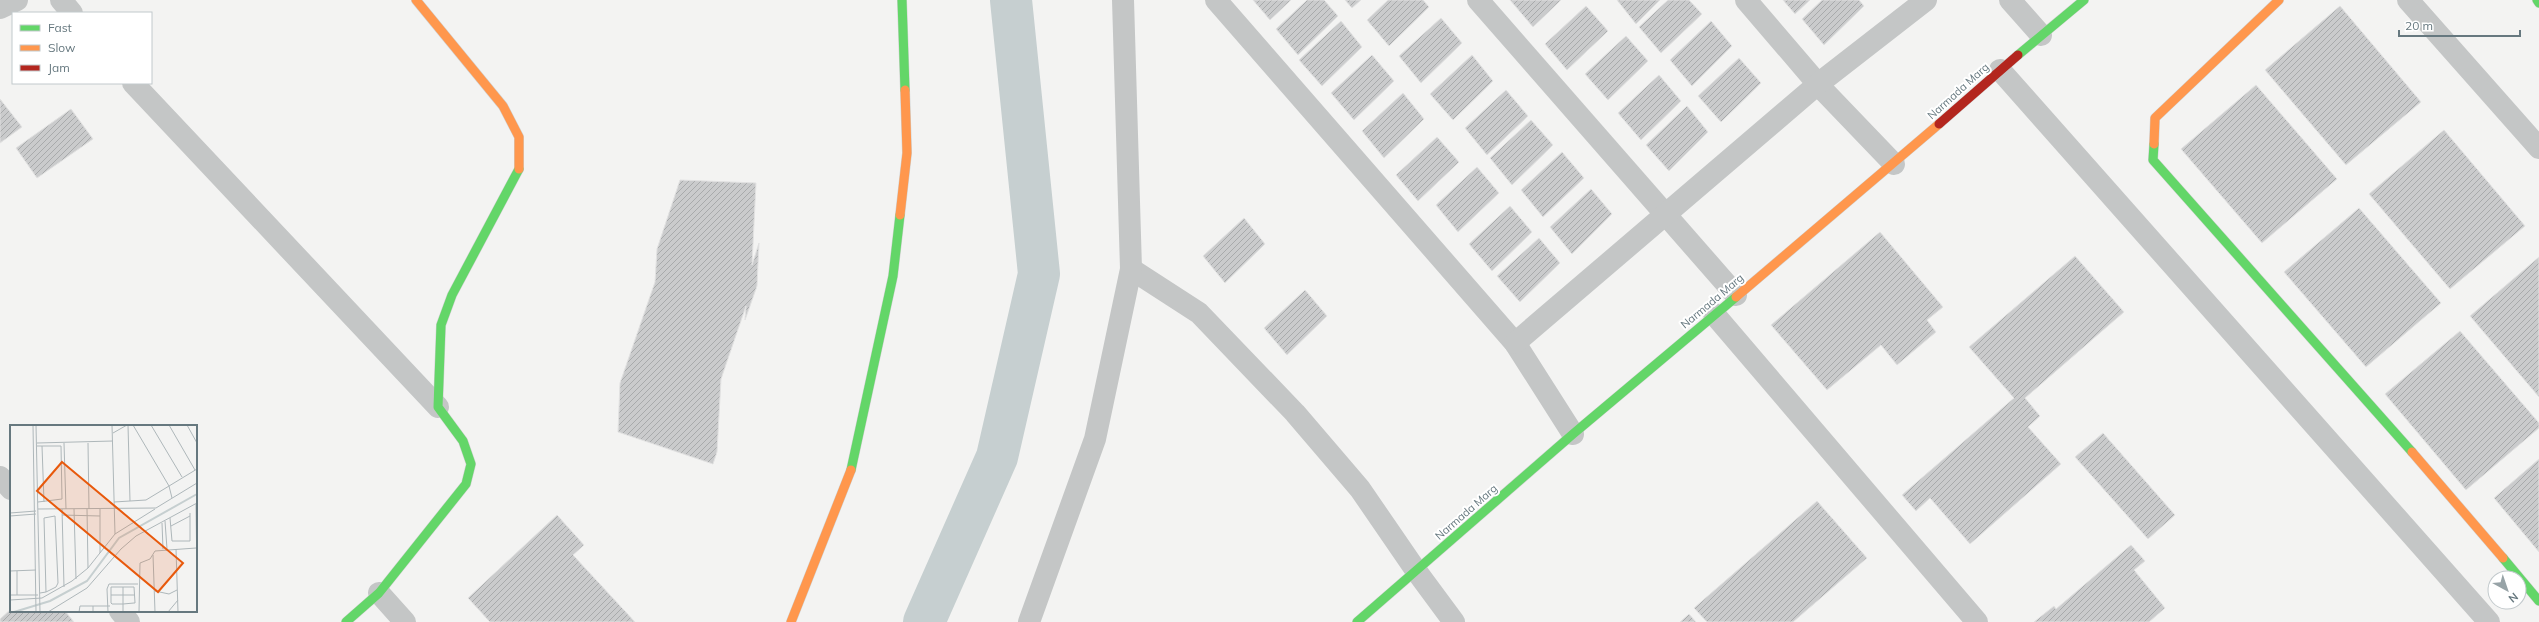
<svg xmlns="http://www.w3.org/2000/svg" width="2539" height="622" font-family="Mulish,sans-serif">
	<defs>
		<pattern id="building-hatch" width="6" height="6" patternUnits="userSpaceOnUse"><rect width="6" height="6" fill="#cacbcc"/><path d="M-1 1l2-2M0 6l6-6M5 7l2-2" fill="none" stroke="#a8aaab"/></pattern>
	</defs>
	<rect width="100%" height="100%" fill="#f3f3f2"/>
	<g fill="none" stroke-linecap="round" stroke-linejoin="round">
		<polyline stroke="#c6cfd0" stroke-width="42" points="924,622 997,457 1039,274 1011,0"/>
	</g>
	<g fill="url(#building-hatch)" stroke="#e2e2e2">
		<polygon points="1253,0 1291,0 1270,20"/>
		<polygon points="1307,0 1324,0 1338,16 1298,55 1276,29"/>
		<polygon points="1345,0 1361,0 1352,8"/>
		<polygon points="1388,0 1423,0 1429,7 1389,46 1367,20"/>
		<polygon points="1510,0 1561,0 1533,27"/>
		<polygon points="1617,0 1660,0 1636,24"/>
		<polygon points="1668,0 1689,0 1702,14 1661,53 1639,27"/>
		<polygon points="1783,0 1810,0 1795,14"/>
		<polygon points="1822,0 1859,0 1864,6 1824,45 1802,19"/>
		<polygon points="1586,6 1608,31 1567,70 1545,44"/>
		<polygon points="2340,6 2421,102 2346,165 2265,70"/>
		<polygon points="1441,18 1462,43 1421,83 1399,56"/>
		<polygon points="1341,21 1362,47 1322,86 1299,60"/>
		<polygon points="1711,21 1732,46 1692,86 1670,60"/>
		<polygon points="1626,36 1648,61 1608,100 1585,74"/>
		<polygon points="1372,55 1394,81 1354,120 1331,93"/>
		<polygon points="1472,55 1493,81 1453,120 1430,94"/>
		<polygon points="1739,58 1761,83 1721,122 1698,96"/>
		<polygon points="1659,75 1681,101 1641,140 1618,113"/>
		<polygon points="2256,85 2337,179 2262,243 2181,149"/>
		<polygon points="1506,90 1528,116 1487,155 1465,128"/>
		<polygon points="1403,93 1424,119 1384,158 1362,131"/>
		<polygon points="0,99 22,127 0,143"/>
		<polygon points="1687,106 1708,132 1669,171 1646,145"/>
		<polygon points="71,109 93,139 37,178 16,148"/>
		<polygon points="1531,120 1553,145 1512,185 1490,158"/>
		<polygon points="2444,130 2525,226 2450,289 2369,194"/>
		<polygon points="1437,137 1459,162 1418,201 1396,175"/>
		<polygon points="1562,152 1584,178 1543,217 1521,190"/>
		<polygon points="1477,167 1499,193 1458,232 1436,205"/>
		<polygon points="680,180 756,183 752,265 759,243 757,286 745,320 746,306 721,379 717,452 713,464 618,432 620,383 655,282 657,249"/>
		<polygon points="1591,189 1612,214 1572,254 1550,227"/>
		<polygon points="1510,206 1532,232 1492,271 1469,244"/>
		<polygon points="2359,208 2441,303 2366,367 2284,272"/>
		<polygon points="1244,218 1265,244 1225,283 1203,256"/>
		<polygon points="1880,232 1943,307 1927,320 1936,332 1897,365 1881,345 1827,390 1771,325"/>
		<polygon points="1539,238 1560,263 1520,302 1497,276"/>
		<polygon points="2075,256 2124,312 2025,398 2040,416 2028,427 2061,464 1970,544 1930,498 1916,511 1902,495 2014,398 1969,347"/>
		<polygon points="2539,257 2539,397 2470,316"/>
		<polygon points="1305,290 1327,316 1287,355 1264,328"/>
		<polygon points="2460,331 2539,423 2539,428 2466,490 2385,394"/>
		<polygon points="2103,433 2175,515 2148,539 2075,457"/>
		<polygon points="2539,459 2539,552 2494,498"/>
		<polygon points="1817,501 1867,558 1793,622 1707,622 1694,608"/>
		<polygon points="557,515 584,545 573,555 635,622 490,622 468,598"/>
		<polygon points="2131,545 2145,561 2134,570 2165,608 2149,622 2034,622 2054,606 2056,609"/>
		<polygon points="11,609 11,611 65,611 74,622 0,622 0,619"/>
		<polygon points="1689,614 1696,622 1680,622"/>
	</g>
	<g fill="none" stroke-linecap="round" stroke-linejoin="round">
		<defs>
			<g id="fast">
				<polyline points="902,0 905,90"/>
				<polyline points="2537,0 2539,3"/>
				<polyline points="2018,55 2084,0"/>
				<polyline points="2154,144 2153,160 2412,452"/>
				<polyline points="851,470 893,276 900,215"/>
				<polyline points="2503,558 2539,601"/>
				<polyline points="346,622 379,593 466,484 471,464 463,441 438,407 441,325 452,295 519,169"/>
				<polyline points="1357,622 1573,434 1736,297"/>
			</g>
			<g id="slow">
				<polyline points="416,0 503,106 519,137 519,169"/>
				<polyline points="2154,144 2155,118 2279,0"/>
				<polyline points="900,215 907,153 905,90"/>
				<polyline points="1736,297 1939,124"/>
				<polyline points="2412,452 2503,558"/>
				<polyline points="791,622 851,470"/>
			</g>
			<polyline id="jam" points="1939,124 2018,55"/>
		</defs>
		<use href="#fast" stroke="#cfd0d0" stroke-width="10"/>
		<use href="#slow" stroke="#cfd0d0" stroke-width="10"/>
		<use href="#jam" stroke="#cfd0d0" stroke-width="10"/>
		<g stroke="#c4c6c6" stroke-width="22">
			<polyline points="61,0 72,13"/>
			<polyline points="1216,0 1515,343 1573,434"/>
			<polyline points="1478,0 1736,295"/>
			<polyline points="1746,0 1823,90 1894,164"/>
			<polyline points="2010,0 2041,35"/>
			<polyline points="2408,0 2539,148"/>
			<polyline points="0,8 17,0"/>
			<polyline points="2000,70 2489,622"/>
			<polyline points="133,83 438,407"/>
			<polyline points="1131,269 1199,313 1295,413 1360,489 1417,572 1454,622"/>
			<polyline points="1714,314 1977,622"/>
			<polyline points="1515,343 1818,84 1926,0"/>
			<polyline points="0,477 11,489"/>
			<polyline points="379,593 405,622"/>
			<polyline points="120,611 129,622"/>
			<polyline points="1029,622 1095,439 1131,269 1123,0"/>
		</g>
		<use href="#fast" stroke="#63d668" stroke-width="9"/>
		<use href="#slow" stroke="#ff974d" stroke-width="9"/>
		<use href="#jam" stroke="#b3261e" stroke-width="9"/>
	</g>
	<g text-anchor="middle" stroke-width="4" stroke-linejoin="round" paint-order="stroke">
		<g font-size="11" fill="#66787f" stroke="#fff">
			<text transform="translate(1958 91) rotate(-42)" y="4">Narmada Marg</text>
			<text transform="translate(1712 301) rotate(-40)" y="4">Narmada Marg</text>
			<text transform="translate(1466 512) rotate(-41)" y="4">Narmada Marg</text>
		</g>
	</g>
	<g transform="translate(10 425)">
		<rect width="187" height="187" fill="#f3f3f2"/>
		<path fill="none" stroke="#c6cfd0" stroke-width="2" d="M4,187L40,176L77,156L109,113L187,69"/>
		<path fill="none" stroke="#aeb7ba" stroke-width="1" d="M23,0L26,187M26,0L30,187M102,0L105,109M118,0L120,76M123,0L159,61L162,73M141,0L172,52M159,0L185,45M177,0L187,18M103,8L117,0M27,18L103,16M54,18L56,84M78,18L79,84M27,21H51L52,74L28,77M32,21L34,77M104,77L136,75L187,44M186,79L187,154M28,84L146,83L187,58M52,84L54,162M64,84L66,154M0,88L26,86M52,90L90,91M0,91L26,89M160,93L162,116H180V88M155,96L157,124M152,98L153,124M161,101L180,91M166,124L168,187M90,128V84M143,130L145,187M78,143L105,109L145,84M0,146L26,145M7,146V170M113,162H101V178L102,179H113L124,178H125L124,162H113V187M145,166L159,169L167,165M30,168L36,167L46,162L48,158L45,91L34,93L36,167M0,170H28M101,170H125M0,175L32,173L62,156L78,143L77,84M38,187L77,163L111,124L126,111L187,78M69,187L70,181H83M83,187V181H100M98,187L97,164L99,159H128M129,187L130,138L140,134L145,126L186,123M158,187L168,175"/>
		<path fill="#e8590c" fill-opacity="0.15" stroke="#e8590c" stroke-width="2" d="M52,37L173,138L148,167L27,66Z"/>
		<rect width="187" height="187" fill="none" stroke="#66787f" stroke-width="2"/>
	</g>
	<rect x="12" y="12" width="140" height="72" fill="#ffffff" stroke="#c2c9cc"/>
	<rect x="20" y="25" width="20" height="6" fill="#63d668" stroke="#c2c9cc"/>
	<text x="48" y="32" font-size="12" fill="#66787f">Fast</text>
	<rect x="20" y="45" width="20" height="6" fill="#ff974d" stroke="#c2c9cc"/>
	<text x="48" y="52" font-size="12" fill="#66787f">Slow</text>
	<rect x="20" y="65" width="20" height="6" fill="#b3261e" stroke="#c2c9cc"/>
	<text x="48" y="72" font-size="12" fill="#66787f">Jam</text>
	<g transform="translate(2507 590) rotate(140)"><circle r="19" fill="#ffffff" stroke="#c2c9cc"/>
	<path d="M0-3L7 15L0 10L-7 15Z" fill="#97a3a7"/>
	<text y="-6" font-size="11" font-weight="bold" text-anchor="middle" fill="#66787f">N</text>
	</g>
	<path d="M2399 30v6h121v-6" fill="none" stroke="#66787f" stroke-width="2"/>
	<text x="2405" y="30" font-size="12" fill="#66787f" stroke="#ffffff" stroke-width="3" paint-order="stroke">20 m</text>
</svg>
